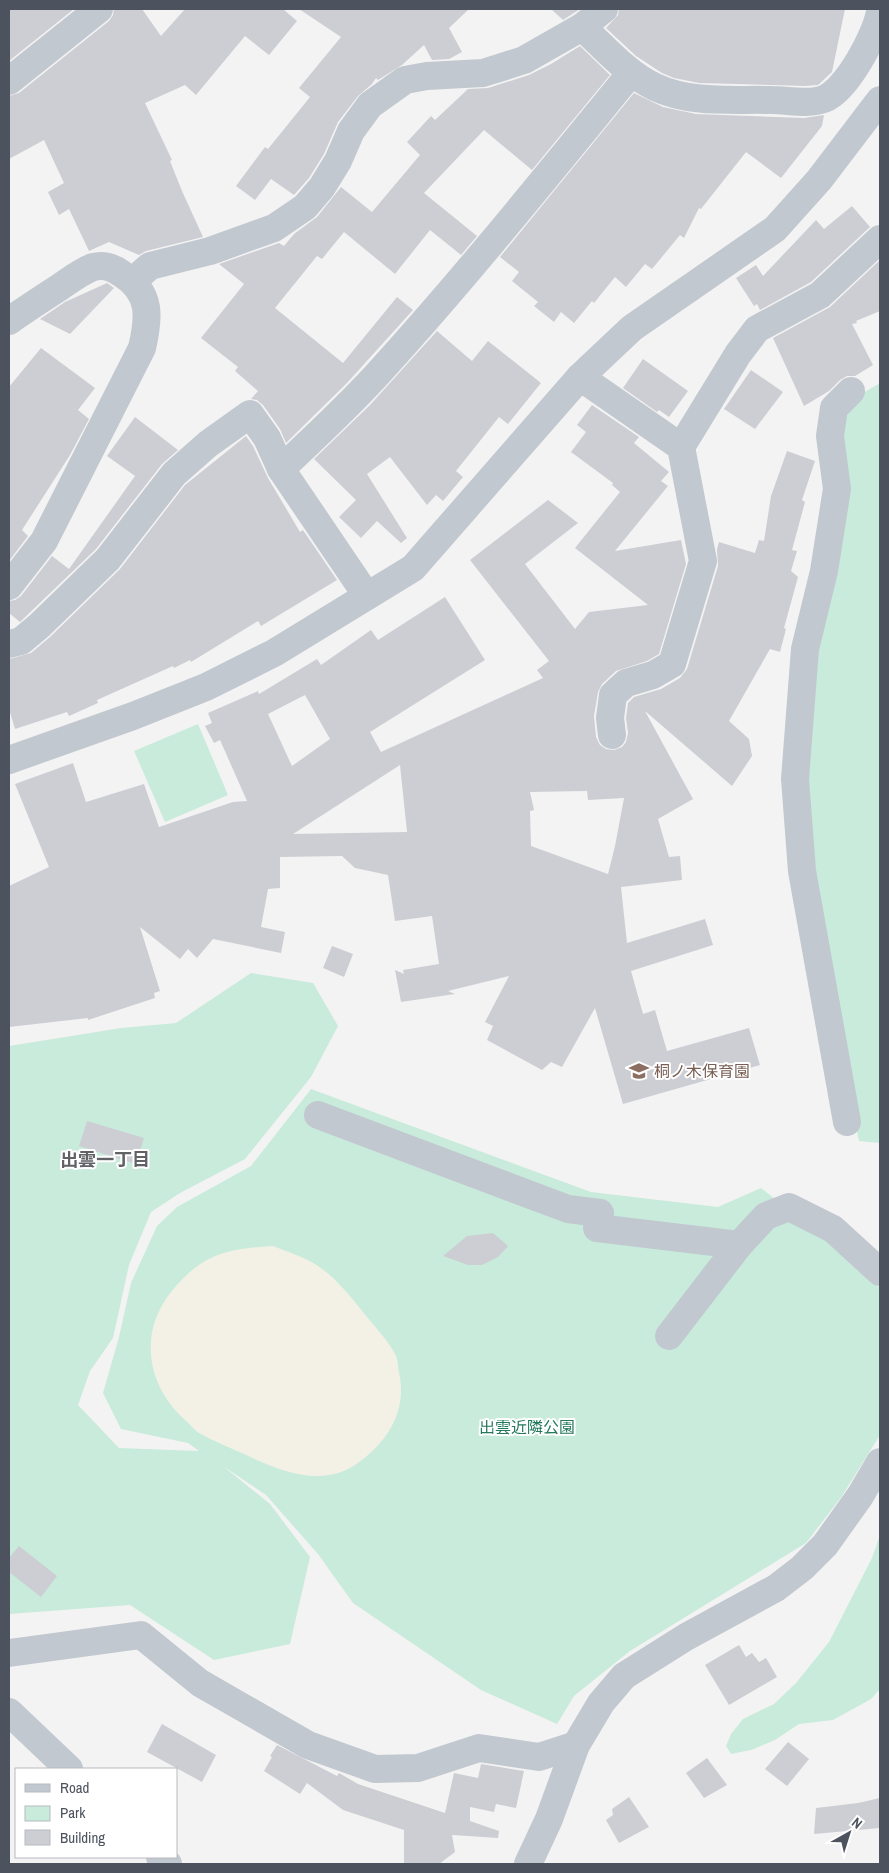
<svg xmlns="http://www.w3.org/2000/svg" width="889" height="1873" font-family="'Archivo Narrow','Noto Sans JP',sans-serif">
	<rect width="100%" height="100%" fill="#f4f3f3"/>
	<g fill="#c8ebdb">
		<polygon points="880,383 880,1143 859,1141 824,963 801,785 836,429 846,408 863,393"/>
		<polygon points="198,724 228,795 165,822 134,751"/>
		<polygon points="251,973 313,983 338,1026 311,1077 245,1159 180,1193 151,1212 129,1265 113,1338 90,1371 78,1405 119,1448 199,1451 188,1443 121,1429 103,1393 119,1337 131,1283 157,1226 177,1207 251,1166 311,1089 591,1192 718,1207 761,1188 870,1275 880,1289 880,1435 842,1496 806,1543 630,1651 574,1696 557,1724 481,1690 353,1603 318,1554 266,1495 223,1466 270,1504 310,1557 290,1644 214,1660 130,1605 9,1614 9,1046 121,1028 176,1023"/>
		<polygon points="880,1535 880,1689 871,1699 833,1720 799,1724 775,1740 751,1750 731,1754 726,1746 731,1734 743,1719 774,1704 796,1683 829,1642 872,1558"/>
	</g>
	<path fill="#f3f1e6" d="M273,1246C288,1252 305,1257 318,1266C336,1278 350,1296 363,1312C373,1325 388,1340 395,1354C398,1359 398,1367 399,1373C408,1412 386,1444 355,1465C320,1488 278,1470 244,1454C229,1447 213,1441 199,1433C194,1430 190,1424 185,1420C147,1386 138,1333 171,1292C202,1254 226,1249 273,1246Z"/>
	<g fill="#cdced4" fill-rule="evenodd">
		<polygon points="9,9 74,9 9,61"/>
		<polygon points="114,9 142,9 161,36 185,9 283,9 297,21 269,55 245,36 196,95 185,85 145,103 172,160 170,161 182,191 203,237 146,251 139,255 109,242 89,251 69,209 59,215 48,192 64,183 44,140 9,159 9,96 19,93 109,21 113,15"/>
		<polygon points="299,9 469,9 449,28 462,52 449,59 432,60 424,45 402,65 378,80 376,78 372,84 358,96 338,122 324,154 309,178 294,195 271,179 255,200 236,186 265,147 268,149 310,97 299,88 341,37"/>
		<polygon points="551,9 580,9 563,20"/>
		<polygon points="619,9 845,9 832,72 818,85 805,86 699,83 674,78 662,73 636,56 606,28 618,15"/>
		<polygon points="580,46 610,75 532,170 484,130 424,193 477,236 461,255 430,230 395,274 344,232 322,259 317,256 275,308 343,363 397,297 413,310 347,383 286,443 280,429 263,405 257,400 251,399 258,391 235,371 238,367 201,338 244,284 219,264 279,243 284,246 294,234 317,217 341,187 372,212 420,155 407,142 431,116 435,120 468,89 488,88 529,75 551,64"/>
		<polygon points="634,93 663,107 696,114 804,118 824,115 822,126 781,178 746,152 701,209 699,208 684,238 680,235 652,269 645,264 626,287 615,277 594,303 592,301 574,323 561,312 554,322 534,306 538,302 512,281 519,272 500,257"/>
		<polygon points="852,206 870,227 811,282 760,310 757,304 754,306 736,278 756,265 763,276 816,220 824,229"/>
		<polygon points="880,260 880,311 856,321 857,323 852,324 873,365 855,376 847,376 840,380 829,391 804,406 773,338 830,307"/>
		<polygon points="107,283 114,288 70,334 40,319 65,302"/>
		<polygon points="437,331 472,361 488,341 541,383 508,424 499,417 456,471 463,477 443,501 436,495 427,505 390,457 367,474 407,538 401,543 377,521 361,538 339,517 356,500 314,459 370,405"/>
		<polygon points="41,348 95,388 78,410 89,419 70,455 22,530 28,536 9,561 9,387"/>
		<polygon points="643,359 688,391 669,417 659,410 657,412 623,388"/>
		<polygon points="751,370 783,392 755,429 724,409"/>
		<path d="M592,405L639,437L634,443L669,472L661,481L668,486L615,551L681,540L686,564L659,654L647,661L616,671L602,684L598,692L594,716L596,737L600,745L606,749L614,750L622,747L626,742L628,733L626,718L628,703L634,697L661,689L680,678L687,669L718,566L717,549L719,542L755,553L759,540L764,541L771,496L787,451L815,461L802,500L805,502L792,550L797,551L791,571L798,577L784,628L786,629L780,652L770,649L729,721L749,739L752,756L732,786L645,711L693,799L658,819L669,857L680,856L682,880L621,887L627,943L705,919L713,945L631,971L643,1014L655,1010L667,1051L749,1028L760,1065L623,1104L595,1008L562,1067L551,1062L542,1070L487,1040L493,1026L485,1022L509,976L448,991L455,994L401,1002L395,970L404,974L403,970L439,964L432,916L395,921L388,875L355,868L342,856L280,857V888L268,889L261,927L285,932L281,953L213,939L197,958L188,949L180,959L140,927L160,991L154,993L155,998L88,1020V1018L9,1027V886L49,867L15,784L73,763L86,802L144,784L159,827L233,802L247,801L220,740L214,743L205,726L212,723L208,713L258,691L259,694L317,659L321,665L371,630L378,640L445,597L485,660L370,732L381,752L543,678L537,670L549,661L470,560L548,500L578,523L525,564L575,629L589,612L648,605L575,548L620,492L612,485L613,483L571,452L586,432L577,425ZM305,695L330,739L292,766L268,714ZM400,765L407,832L293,834ZM587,791L588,800L624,798L615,846L608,874L531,846L530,811L534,810L530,792Z"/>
		<polygon points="135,417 178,450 162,464 96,549 20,622 9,613 9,601 15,600 21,596 52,556 69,569 135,476 107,456"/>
		<polygon points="246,436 253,446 268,478 300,532 303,530 337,580 261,626 258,621 191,662 190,660 174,668 173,666 97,700 98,703 69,716 67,712 15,729 9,709 9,659 31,653 50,637 120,569 185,485"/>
		<polygon points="332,946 353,954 344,977 323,968"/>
		<polygon points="87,1121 144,1138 136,1164 79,1146"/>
		<polygon points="493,1233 508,1246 498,1257 482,1265 468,1265 443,1256 467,1236"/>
		<polygon points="19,1546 57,1576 41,1597 9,1572 9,1558"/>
		<polygon points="739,1645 746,1657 752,1653 759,1662 766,1658 777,1677 729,1705 705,1665"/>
		<polygon points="162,1724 216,1755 202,1782 147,1752"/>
		<polygon points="788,1742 809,1759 787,1786 765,1769"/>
		<polygon points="277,1745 337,1776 339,1773 358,1784 445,1813 454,1773 478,1778 481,1764 524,1771 516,1808 496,1804 494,1812 470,1807 470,1821 499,1831 498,1838 452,1835 455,1852 439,1864 404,1864 404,1830 343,1810 307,1783 300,1794 264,1771 272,1757 270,1756"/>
		<polygon points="707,1758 727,1785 704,1798 686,1773"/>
		<polygon points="629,1797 649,1827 619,1843 606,1820 613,1815 612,1809"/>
		<polygon points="880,1798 880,1828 814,1834 816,1808 858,1803"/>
	</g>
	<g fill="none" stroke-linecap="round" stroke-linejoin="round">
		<g stroke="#c2c8cf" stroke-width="28">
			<path d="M582,27C605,48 627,74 655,87C691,104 733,99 771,100C788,100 808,105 824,99C847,90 876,35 880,12"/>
			<polyline points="9,81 99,9"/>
			<polyline points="133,281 150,266 210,251 274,228 305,207 322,187 338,161 351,131 370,105 405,80 427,76 483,73 524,60 582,27 604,9"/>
			<path d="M9,321C26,309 43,298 60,287C70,280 82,271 93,267C104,264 114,268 122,274C152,293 149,318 142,348L44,541L9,586"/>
			<polyline points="580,377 681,447 703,561 672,664 653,675 626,683 613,695 610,718 612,735"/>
			<polyline points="681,447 738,354 757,329 820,295 880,239"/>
			<path d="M281,469C316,436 351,404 383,368C469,273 550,172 631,73"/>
			<polyline points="9,644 21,641 39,626 108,559 174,474 208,444 250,414 267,438 281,469 367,596"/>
			<polyline points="9,760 133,716 206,687 274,653 413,568 580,377 632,328 775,229 819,180 880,100"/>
			<polyline points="318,1115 568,1209 600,1213"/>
			<polyline points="847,1122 802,871 795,779 805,649 824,571 837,489 830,436 834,408 851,391"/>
			<polyline points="597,1228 739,1245 766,1216 789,1207 833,1229 880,1272"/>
			<polyline points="669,1336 739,1245"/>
			<polyline points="9,1653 141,1635 200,1683 308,1745 375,1769 418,1768 479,1748 539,1757 576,1745"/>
			<polyline points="9,1712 69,1769"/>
			<polyline points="160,1857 168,1864"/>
			<polyline points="528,1864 549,1819 576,1745 601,1703 624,1676 686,1637 776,1588 802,1568 825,1545 860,1496 880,1462"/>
		</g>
	</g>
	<defs>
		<symbol id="school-bare" viewBox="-9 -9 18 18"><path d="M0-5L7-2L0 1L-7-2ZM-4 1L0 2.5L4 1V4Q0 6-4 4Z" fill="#8d6e63" stroke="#fff" stroke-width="2.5" paint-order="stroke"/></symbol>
	</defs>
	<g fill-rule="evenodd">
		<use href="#school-bare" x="625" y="1057" width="28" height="28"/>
	</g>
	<g text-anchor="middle" stroke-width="4" stroke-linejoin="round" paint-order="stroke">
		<g font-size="16" fill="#785e54" stroke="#fff" text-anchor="start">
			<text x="654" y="1077">桐ノ木保育園</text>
		</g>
		<g font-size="16" fill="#24785b" stroke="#fff">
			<text x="527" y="1433">出雲近隣公園</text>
		</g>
		<g font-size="18" font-weight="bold" fill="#606266" stroke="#fff">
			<text x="105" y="1166">出雲一丁目</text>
		</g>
	</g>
	<rect width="889" height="1873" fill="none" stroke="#4c535e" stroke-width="20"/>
	<rect x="15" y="1768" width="162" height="90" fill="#ffffff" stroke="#b7babf"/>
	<rect x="25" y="1784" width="25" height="8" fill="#c2c8cf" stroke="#b7babf"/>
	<text x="60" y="1793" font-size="15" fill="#4c535e">Road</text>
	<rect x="25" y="1806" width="25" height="15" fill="#c8ebdb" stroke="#b7babf"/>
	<text x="60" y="1818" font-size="15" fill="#4c535e">Park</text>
	<rect x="25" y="1830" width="25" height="15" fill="#cdced4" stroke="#b7babf"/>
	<text x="60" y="1843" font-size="15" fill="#4c535e">Building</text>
	<g transform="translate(849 1833) rotate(39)" stroke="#ffffff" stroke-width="4" paint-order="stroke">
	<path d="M0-4L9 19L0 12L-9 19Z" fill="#4c535e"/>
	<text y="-8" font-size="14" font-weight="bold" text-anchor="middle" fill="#4c535e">N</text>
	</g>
</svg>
